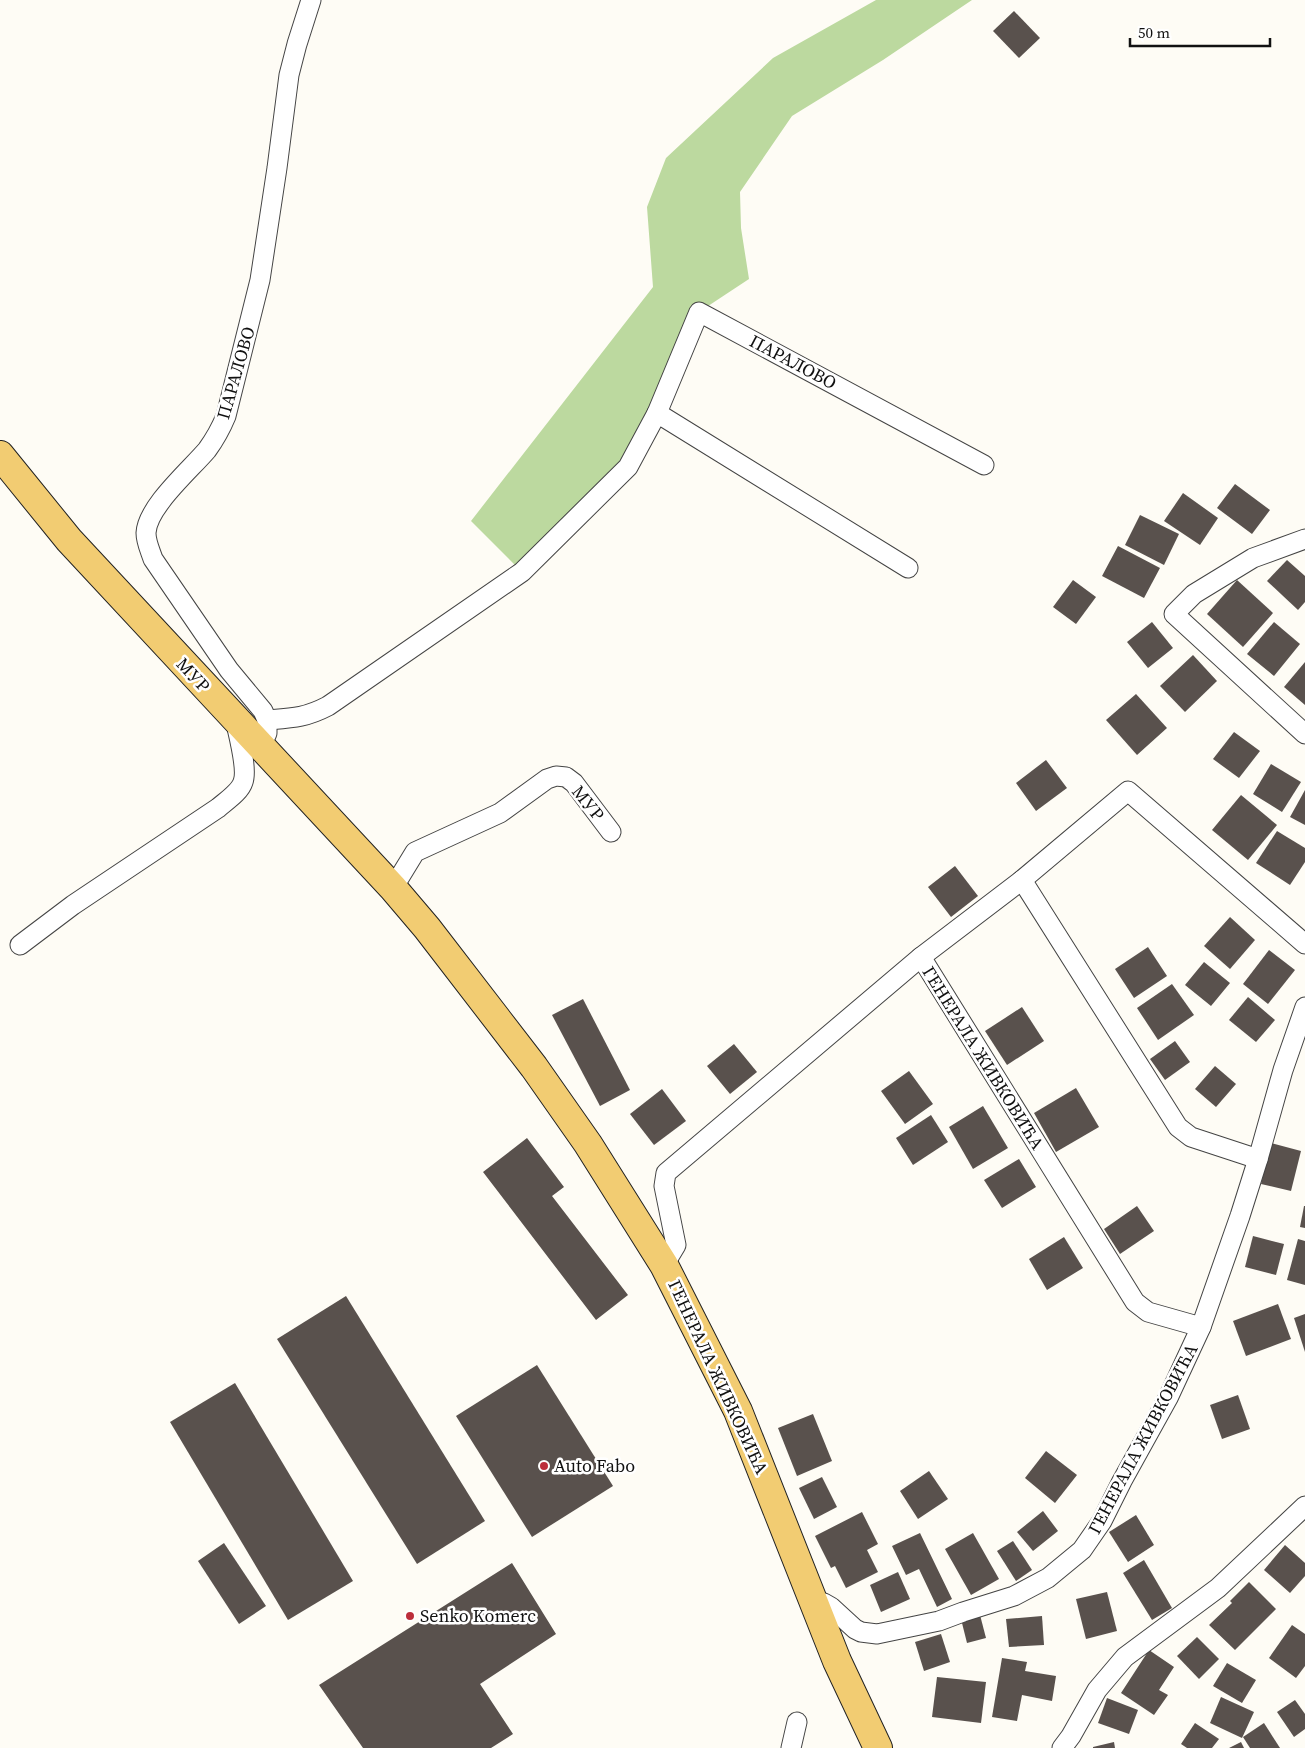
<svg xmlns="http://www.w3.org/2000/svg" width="1305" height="1748" font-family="'Source Serif 4',serif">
	<rect width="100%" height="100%" fill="#fefcf5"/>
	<polygon fill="#bcd99f" points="876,0 972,0 883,60 792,116 740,192 741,228 749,279 699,312 628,467 522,572 471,521 653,287 647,207 666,158 773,58"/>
	<g fill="#59514d">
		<polygon points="1014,11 1040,38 1019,58 993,31"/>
		<polygon points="1235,484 1270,510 1252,534 1217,508"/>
		<polygon points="1183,493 1218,518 1200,545 1164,521"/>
		<polygon points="1140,515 1179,534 1164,565 1125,545"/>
		<polygon points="1118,546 1160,568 1144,598 1102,576"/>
		<polygon points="1287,560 1305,576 1305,602 1298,610 1267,581"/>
		<polygon points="1073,580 1096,597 1076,624 1053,607"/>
		<polygon points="1237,580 1273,613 1243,647 1207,614"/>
		<polygon points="1152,622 1173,648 1148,668 1127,642"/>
		<polygon points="1274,622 1300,644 1274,676 1247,654"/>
		<polygon points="1193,655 1217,681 1185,712 1160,686"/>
		<polygon points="1305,662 1305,705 1284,687"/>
		<polygon points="1136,694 1167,728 1137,755 1106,720"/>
		<polygon points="1234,732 1260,751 1239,778 1213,759"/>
		<polygon points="1046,760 1067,788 1036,811 1016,783"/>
		<polygon points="1271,764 1301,782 1282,812 1253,794"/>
		<polygon points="1305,790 1305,825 1290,817"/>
		<polygon points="1241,795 1277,825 1248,860 1212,830"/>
		<polygon points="1277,831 1305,848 1305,862 1290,885 1256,863"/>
		<polygon points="955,866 978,896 951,917 928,887"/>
		<polygon points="1230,917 1255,940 1230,969 1204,946"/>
		<polygon points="1148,947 1167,976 1134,998 1115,969"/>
		<polygon points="1269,950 1295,970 1268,1004 1243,984"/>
		<polygon points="1204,962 1230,983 1211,1006 1185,985"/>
		<polygon points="1172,984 1194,1015 1158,1040 1137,1008"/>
		<polygon points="1248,997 1275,1020 1256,1042 1229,1020"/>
		<polygon points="583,999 630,1090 600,1106 552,1015"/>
		<polygon points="1022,1007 1044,1041 1007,1065 985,1031"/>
		<polygon points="1175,1041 1190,1062 1165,1080 1150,1059"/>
		<polygon points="734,1044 757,1072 730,1094 707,1066"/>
		<polygon points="1215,1066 1236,1084 1216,1107 1195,1089"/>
		<polygon points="909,1071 933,1104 905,1124 881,1091"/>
		<polygon points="1076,1088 1099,1127 1056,1152 1034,1113"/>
		<polygon points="662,1089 686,1121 654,1145 630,1114"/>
		<polygon points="983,1106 1008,1148 973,1169 949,1127"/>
		<polygon points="931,1115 948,1142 913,1165 896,1138"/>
		<polygon points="527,1138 564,1187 552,1196 628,1295 596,1320 483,1172"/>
		<polygon points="1271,1143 1301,1151 1291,1191 1261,1184"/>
		<polygon points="1019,1159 1036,1187 1002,1208 984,1180"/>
		<polygon points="1137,1206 1154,1231 1120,1254 1104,1229"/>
		<polygon points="1304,1206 1305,1206 1305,1228 1300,1227"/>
		<polygon points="1253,1236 1284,1244 1276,1275 1245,1267"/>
		<polygon points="1064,1237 1083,1268 1047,1290 1029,1259"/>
		<polygon points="1298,1239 1305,1241 1305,1285 1287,1280"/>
		<polygon points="346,1296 485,1521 417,1564 277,1339"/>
		<polygon points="1278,1304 1291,1339 1246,1356 1233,1321"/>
		<polygon points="1305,1314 1305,1352 1294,1318"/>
		<polygon points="537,1365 613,1486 532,1537 456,1416"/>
		<polygon points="235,1383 353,1581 288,1620 170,1422"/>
		<polygon points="1238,1395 1250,1429 1222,1439 1210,1405"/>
		<polygon points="813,1414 832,1461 797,1476 778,1428"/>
		<polygon points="1046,1451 1077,1475 1055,1503 1025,1478"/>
		<polygon points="929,1471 948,1499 918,1519 900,1491"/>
		<polygon points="822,1477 837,1507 814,1519 799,1488"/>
		<polygon points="1043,1511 1058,1531 1033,1551 1017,1532"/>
		<polygon points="862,1512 878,1544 867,1550 878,1572 846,1588 835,1566 831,1568 815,1536"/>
		<polygon points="1136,1515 1154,1545 1128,1562 1109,1532"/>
		<polygon points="920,1533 952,1599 937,1607 919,1569 906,1575 892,1546"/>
		<polygon points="973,1533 999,1579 971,1595 945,1549"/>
		<polygon points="1013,1541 1032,1570 1016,1581 997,1551"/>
		<polygon points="224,1543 266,1606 239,1624 198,1561"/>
		<polygon points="1285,1545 1305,1563 1305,1576 1290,1593 1264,1570"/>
		<polygon points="1144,1560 1172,1608 1152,1620 1123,1573"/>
		<polygon points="512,1563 556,1634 480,1684 513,1734 491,1748 363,1748 319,1685"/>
		<polygon points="898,1572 910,1599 881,1612 870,1585"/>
		<polygon points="1249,1582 1276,1609 1235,1650 1209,1625 1232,1603 1230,1601"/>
		<polygon points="1107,1592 1117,1631 1086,1639 1076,1599"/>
		<polygon points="980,1615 986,1638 967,1643 961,1619"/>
		<polygon points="1042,1616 1044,1645 1009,1647 1006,1619"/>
		<polygon points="1292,1625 1305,1634 1305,1666 1296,1678 1269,1658"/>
		<polygon points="941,1634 950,1662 924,1671 915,1642"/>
		<polygon points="1197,1637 1219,1659 1199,1679 1177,1656"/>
		<polygon points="1149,1650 1174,1667 1159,1690 1168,1695 1154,1715 1121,1693"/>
		<polygon points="1002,1658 1027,1662 1025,1671 1056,1676 1052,1701 1022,1695 1017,1721 992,1717"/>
		<polygon points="1227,1663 1256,1680 1242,1703 1213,1686"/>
		<polygon points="937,1677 986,1682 981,1723 932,1717"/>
		<polygon points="1221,1697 1254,1712 1242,1738 1210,1723"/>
		<polygon points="1107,1698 1138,1710 1129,1734 1098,1723"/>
		<polygon points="1295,1700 1305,1714 1305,1729 1294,1737 1277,1712"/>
		<polygon points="1195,1723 1219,1739 1212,1748 1187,1748 1181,1744"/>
		<polygon points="1264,1723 1280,1748 1250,1748 1243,1737"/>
		<polygon points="1114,1742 1115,1748 1093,1748 1093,1747"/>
		<polygon points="1241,1742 1244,1748 1229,1748"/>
	</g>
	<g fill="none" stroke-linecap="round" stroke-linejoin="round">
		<defs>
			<g id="street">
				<polyline points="657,413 699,312 984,465"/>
				<polyline points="1305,539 1253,558 1194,594 1174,614 1305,734"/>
				<path d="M267,720C292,718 305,718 328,706L522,572L628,467L657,413L908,568"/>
				<path d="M261,747L267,733V720L263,711L229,670L153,559C150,550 146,542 146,533C147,507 190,470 207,450C215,439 221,428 226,416L260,280L277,168L289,75L297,44L311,0"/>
				<polyline points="1022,880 1178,1127 1191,1137 1258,1159"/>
				<polyline points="393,888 415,852 500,813 547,779 556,776 566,777 574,783 611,832"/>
				<path d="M20,945L73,905L218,808C226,801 240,792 243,782C248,769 238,734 235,719"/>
				<polyline points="921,957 1135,1302 1148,1312 1201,1327"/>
				<polyline points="664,1265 676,1245 664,1186 666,1173 921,957 1022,880 1128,791 1305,944"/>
				<polyline points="814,1602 824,1603 831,1607 855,1629 861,1632 877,1634 939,1621 963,1612 1014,1596 1048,1578 1082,1550 1102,1521 1122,1481 1168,1398 1201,1327 1240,1216 1258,1159 1283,1070 1305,1007"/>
				<polyline points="791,1748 797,1722"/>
				<polyline points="1062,1748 1071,1736 1097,1690 1125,1657 1218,1588 1305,1506"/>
			</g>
			<polyline id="primary" points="0,455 69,540 393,888 427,928 534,1067 588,1144 664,1265 738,1411 837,1661 878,1748"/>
		</defs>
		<use href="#street" stroke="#444" stroke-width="21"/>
		<use href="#primary" stroke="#222" stroke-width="30"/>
		<use href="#street" stroke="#fff" stroke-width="19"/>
		<use href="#primary" stroke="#f2cc72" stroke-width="28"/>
	</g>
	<g fill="#bc2e3b" stroke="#fff" stroke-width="2">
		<circle cx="544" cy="1466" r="5"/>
		<circle cx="410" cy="1616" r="5"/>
	</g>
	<g text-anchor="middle" stroke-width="5" stroke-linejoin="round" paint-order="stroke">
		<g font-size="18" fill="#111" stroke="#fff">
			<text transform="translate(793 362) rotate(28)" y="6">ПАРАЛОВО</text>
			<text transform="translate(236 373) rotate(-74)" y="6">ПАРАЛОВО</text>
			<text transform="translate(193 675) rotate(47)" y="6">МУР</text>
			<text transform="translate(588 803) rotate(51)" y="6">МУР</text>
			<text transform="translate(983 1058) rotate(58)" y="6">ГЕНЕРАЛА ЖИВКОВИЋА</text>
			<text transform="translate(718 1377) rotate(65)" y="6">ГЕНЕРАЛА ЖИВКОВИЋА</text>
			<text transform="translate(1143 1439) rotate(-62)" y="6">ГЕНЕРАЛА ЖИВКОВИЋА</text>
		</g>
		<g font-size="18" fill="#111" stroke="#fff" text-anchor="start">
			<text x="554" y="1472">Auto Fabo</text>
			<text x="420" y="1622">Senko Komerc</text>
		</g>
	</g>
	<path d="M1130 38v8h140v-8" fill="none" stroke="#111111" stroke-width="2.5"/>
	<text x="1138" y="38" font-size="15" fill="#111111" stroke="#ffffff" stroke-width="4" paint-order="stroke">50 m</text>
</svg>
